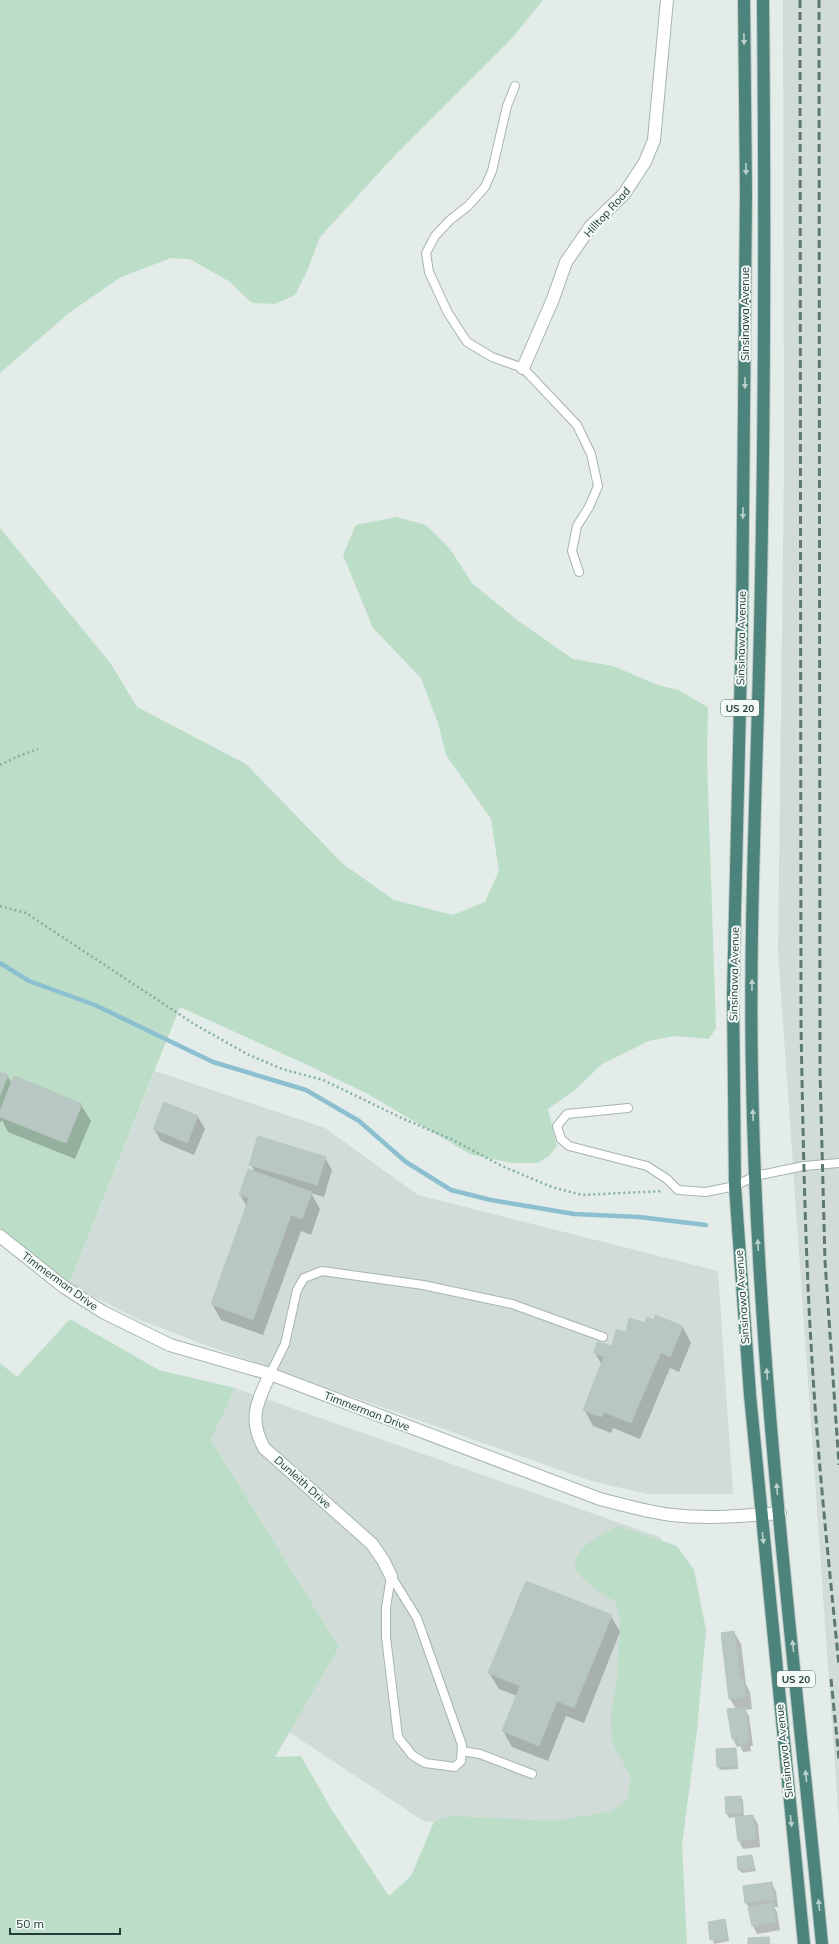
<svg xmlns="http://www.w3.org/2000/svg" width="839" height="1944" font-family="Mulish,sans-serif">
	<rect width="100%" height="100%" fill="#e3ece9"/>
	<g fill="#d1dcd8">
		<polygon points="783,0 839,0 839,1823 778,952 784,468"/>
		<polygon points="155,1071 325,1128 418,1195 718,1271 733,1494 647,1494 591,1481 200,1343 137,1319 69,1284"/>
		<polygon points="235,1388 660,1537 680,1591 682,1845 423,1821 289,1732 339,1647 211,1440"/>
	</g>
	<g fill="#bcddc7">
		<polygon points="0,0 543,0 513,37 397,153 320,237 308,269 295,295 275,304 252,303 230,282 190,259 171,258 121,277 69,313 0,373"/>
		<polygon points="396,517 426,525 450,549 472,583 517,620 573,659 613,666 658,685 678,690 708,707 707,759 716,1028 709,1039 675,1036 649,1041 602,1064 575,1090 548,1109 557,1146 549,1156 538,1163 511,1163 470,1154 366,1093 301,1062 180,1007 69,1284 0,1228 0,528 111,664 137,707 246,764 343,864 394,900 453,915 485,902 499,871 491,819 446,755 438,723 421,678 373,628 343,555 356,525"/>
		<path d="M70,1319L159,1370L235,1388L211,1440L339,1647L275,1757L301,1756L330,1807L389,1896L411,1876L434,1822L450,1816L556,1821L612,1811L627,1800L631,1778L612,1742L611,1715L617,1680L620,1620L616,1602C603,1594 588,1586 579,1574C562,1553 605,1532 619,1526L677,1546L694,1570L706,1630L697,1730L682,1845L687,1944H0V1363L17,1377Z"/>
	</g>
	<g fill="#0003">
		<polygon points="0,1073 7,1075 12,1084 81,1105 91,1121 75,1159 8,1132 2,1120 0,1123"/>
		<polygon points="198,1117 205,1129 194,1155 161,1141 154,1129"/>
		<polygon points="325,1158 332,1170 324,1197 311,1193 320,1209 311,1235 301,1231 263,1335 221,1320 212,1304 247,1207 240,1195 255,1173 251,1164"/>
		<polygon points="655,1321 682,1326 691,1343 679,1372 670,1368 640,1439 613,1428 611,1433 593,1426 584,1409 602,1365 595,1353 613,1347 626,1334"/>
		<polygon points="611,1616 620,1632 584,1723 566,1716 548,1761 512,1747 503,1731 517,1696 499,1689 489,1673"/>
		<polygon points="734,1632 741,1644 746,1684 750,1692 752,1709 745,1710 749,1716 753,1746 750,1746 751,1751 743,1752 740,1746 737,1747 733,1739 729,1710 736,1709 730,1699"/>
		<polygon points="735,1749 737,1753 738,1769 720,1770 718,1766"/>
		<polygon points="741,1797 743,1800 744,1817 753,1816 758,1824 760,1847 743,1849 739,1841 736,1817 729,1818 727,1814"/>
		<polygon points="752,1856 756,1871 742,1873 739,1870"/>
		<polygon points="771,1883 776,1891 778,1907 774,1907 777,1912 780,1930 757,1934 753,1926 749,1908 746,1903"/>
		<polygon points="725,1920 729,1941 714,1944 709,1922"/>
	</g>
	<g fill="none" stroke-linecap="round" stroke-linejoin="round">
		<polyline stroke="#8cc0d0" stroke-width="4.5" points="0,963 29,981 95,1005 213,1062 306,1090 359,1121 406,1162 451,1190 491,1200 574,1214 639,1217 706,1225"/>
	</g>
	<g fill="#b8c7c2" stroke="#b5c6c0">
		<polygon points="0,1072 8,1075 0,1095"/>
		<polygon points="14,1076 82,1104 66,1143 0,1117 0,1111"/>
		<polygon points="164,1102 198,1116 187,1143 153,1129"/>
		<polygon points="258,1136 326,1157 317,1185 249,1165"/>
		<polygon points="248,1169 312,1192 302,1219 291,1215 253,1320 211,1304 249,1198 239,1195"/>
		<polygon points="655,1315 683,1326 670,1357 661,1352 631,1423 604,1412 601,1417 583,1410 604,1357 594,1353 597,1342 612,1346 616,1330 626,1332 629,1318 645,1323 647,1317 654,1320"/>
		<polygon points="526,1581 612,1615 574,1708 557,1701 539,1746 502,1731 520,1686 488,1673"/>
		<polygon points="734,1631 740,1678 743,1679 746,1697 729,1699 721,1633"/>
		<polygon points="745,1707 749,1738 747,1738 747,1743 738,1744 737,1738 732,1739 727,1709"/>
		<polygon points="736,1748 737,1766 717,1767 716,1749"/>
		<polygon points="741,1796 742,1813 726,1814 725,1797"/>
		<polygon points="753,1815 756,1839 738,1841 735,1817"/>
		<polygon points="752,1855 754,1868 738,1870 737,1857"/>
		<polygon points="772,1882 774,1899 745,1903 743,1886"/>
		<polygon points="773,1903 776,1922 752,1926 748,1908"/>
		<polygon points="725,1919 728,1938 710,1940 708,1922"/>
		<polygon points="769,1937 770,1944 748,1944 748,1938"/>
	</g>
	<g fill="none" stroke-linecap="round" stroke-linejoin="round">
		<defs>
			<g id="service">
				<polyline points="515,86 507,106 492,171 485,187 468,206 450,220 435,236 426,253 429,272 448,313 467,342 492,357 523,368 577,425 591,454 598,486 589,507 577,526 572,551 579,572"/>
				<polyline points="628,1108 567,1114 557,1126 561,1139 569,1146 647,1166 667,1179 678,1190 706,1192 735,1186 755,1176 804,1166 839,1163"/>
				<polyline points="270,1374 285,1344 297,1290 304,1278 322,1271 423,1285 512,1304 603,1337"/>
				<polygon points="391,1576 417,1618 462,1745 461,1761 455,1767 425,1763 412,1755 398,1737 386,1637 386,1608"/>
				<polyline points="462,1751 480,1754 532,1774"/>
			</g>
			<g id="minor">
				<polyline points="523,368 553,299 566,262 591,226 624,194 645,162 654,140 667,0"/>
				<path d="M0,1236L64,1287L103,1312L170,1345L270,1374L600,1499C624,1505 647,1512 672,1515C708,1519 744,1516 780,1513"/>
				<path d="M270,1374C257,1403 248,1418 264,1448L372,1544L383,1560L391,1576"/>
			</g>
			<g id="trunk">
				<polyline points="744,0 746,193 742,624 733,994 735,1186 750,1395 804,1944"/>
				<path d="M763,0C765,209 765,418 760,626C757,776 749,926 752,1076C757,1367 794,1655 822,1944"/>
			</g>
		</defs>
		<use href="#service" stroke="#a6b4b0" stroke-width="10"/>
		<use href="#minor" stroke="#a6b4b0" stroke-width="14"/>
		<use href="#trunk" stroke="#c1c9c7" stroke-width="14"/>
		<g stroke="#84afa4" stroke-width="2.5" stroke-dasharray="2 3" stroke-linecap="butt">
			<polyline points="0,765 16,757 38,749"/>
			<polyline points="0,906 26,913 194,1024 247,1054 282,1069 323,1080 406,1120 451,1139 502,1166 552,1187 582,1195 663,1191"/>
		</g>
		<use href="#service" stroke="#fff" stroke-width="8"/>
		<use href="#minor" stroke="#fff" stroke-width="12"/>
		<use href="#trunk" stroke="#4c847c" stroke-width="12"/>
		<g stroke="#5d7873" stroke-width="3" stroke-dasharray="8 4" stroke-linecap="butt">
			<path d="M800,0L801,1025C803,1137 805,1249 812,1360C818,1462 829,1564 839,1666"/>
			<polyline points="819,0 820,1072 825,1261 839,1465"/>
			<polyline points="831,1679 839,1759"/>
		</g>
	</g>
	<defs><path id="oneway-solid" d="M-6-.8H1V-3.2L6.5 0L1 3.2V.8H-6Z"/></defs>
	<g fill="#b9d0cb">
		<use href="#oneway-solid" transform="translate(744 39) rotate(89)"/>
		<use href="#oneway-solid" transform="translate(746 169) rotate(89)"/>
		<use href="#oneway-solid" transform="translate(745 383) rotate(90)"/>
		<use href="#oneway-solid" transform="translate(743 513) rotate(91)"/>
		<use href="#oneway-solid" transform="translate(752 985) rotate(-89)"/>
		<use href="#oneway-solid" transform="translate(753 1115) rotate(-92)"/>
		<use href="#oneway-solid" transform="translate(758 1245) rotate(-93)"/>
		<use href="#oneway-solid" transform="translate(767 1374) rotate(-95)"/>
		<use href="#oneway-solid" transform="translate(777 1489) rotate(-95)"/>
		<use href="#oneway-solid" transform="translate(763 1538) rotate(84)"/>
		<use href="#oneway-solid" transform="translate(793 1646) rotate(-96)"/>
		<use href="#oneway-solid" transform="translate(806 1776) rotate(-96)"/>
		<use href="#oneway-solid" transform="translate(791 1821) rotate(84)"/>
		<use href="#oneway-solid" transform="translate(819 1905) rotate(-96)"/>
	</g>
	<g text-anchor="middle" stroke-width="4" stroke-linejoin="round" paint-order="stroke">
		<g fill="#f3f9f6" stroke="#617571" stroke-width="1">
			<rect x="721" y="700" width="38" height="16" rx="3"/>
			<rect x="777" y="1671" width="38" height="16" rx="3"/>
		</g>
		<g font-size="10" font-weight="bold" fill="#233d38">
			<text x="740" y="712">US 20</text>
			<text x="796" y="1683">US 20</text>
		</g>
		<g font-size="11" fill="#233d38" stroke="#f3f9f6">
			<text transform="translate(607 212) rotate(-48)" y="4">Hilltop Road</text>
			<text transform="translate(745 314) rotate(-90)" y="4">Sinsinawa Avenue</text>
			<text transform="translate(741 638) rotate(-89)" y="4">Sinsinawa Avenue</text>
			<text transform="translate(734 974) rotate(-89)" y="4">Sinsinawa Avenue</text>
			<text transform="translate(60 1281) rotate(36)" y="4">Timmerman Drive</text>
			<text transform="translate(742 1297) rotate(-94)" y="4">Sinsinawa Avenue</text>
			<text transform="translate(367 1411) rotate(21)" y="4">Timmerman Drive</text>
			<text transform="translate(303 1482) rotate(42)" y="4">Dunleith Drive</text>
			<text transform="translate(784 1751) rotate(-96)" y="4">Sinsinawa Avenue</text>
		</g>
	</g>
	<path d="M10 1928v6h110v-6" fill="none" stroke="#233d38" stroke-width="2"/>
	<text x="16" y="1928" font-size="12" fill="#233d38" stroke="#f3f9f6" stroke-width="3" paint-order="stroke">50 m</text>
</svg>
